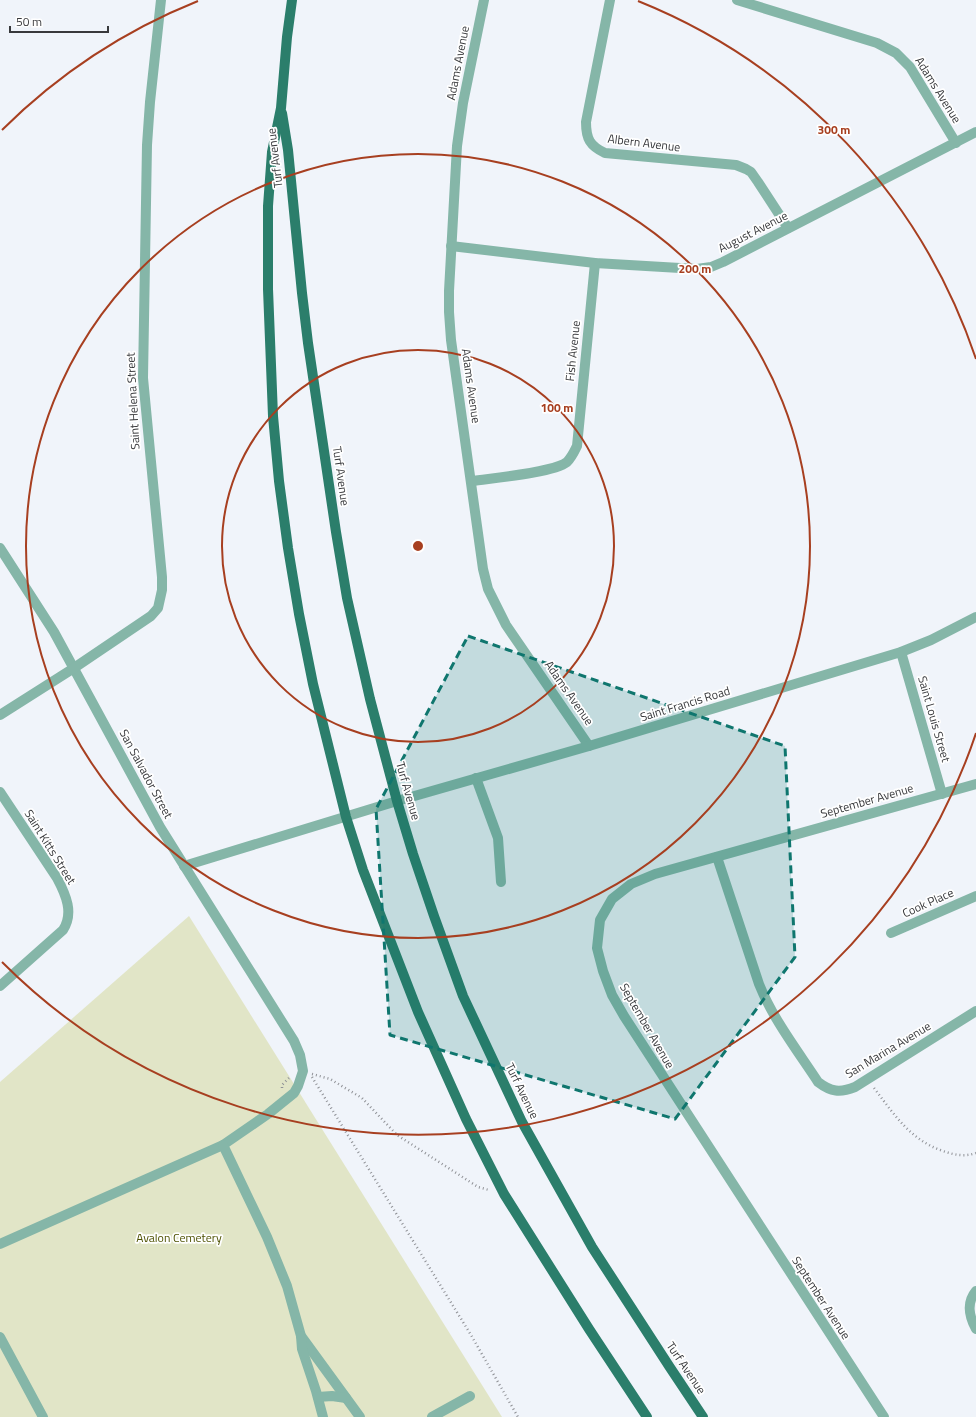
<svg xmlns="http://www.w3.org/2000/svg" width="976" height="1417" font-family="'Titillium Web',sans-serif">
	<rect width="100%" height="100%" fill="#f0f4fa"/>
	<polygon fill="#e1e5c7" points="189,916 502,1417 0,1417 0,1082"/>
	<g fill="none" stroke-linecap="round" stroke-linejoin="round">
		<g stroke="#909297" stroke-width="2.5" stroke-dasharray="1 3" stroke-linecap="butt">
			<polyline points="312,1074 330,1079 362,1098 397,1135 478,1187 489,1190"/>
			<polyline points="312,1077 471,1335 518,1417"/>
			<polyline points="282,1088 282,1085 289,1078"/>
			<path d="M874,1088C894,1114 910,1140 943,1151C954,1155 965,1157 976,1153"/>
		</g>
		<g stroke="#85b6a8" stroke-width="10">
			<polyline points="484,0 463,103 457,146 449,291 449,312 451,340 483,569 488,589 506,625 589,746"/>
			<path d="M610,0L586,122C586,139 590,146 605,153L736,165L746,169L751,172L758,182L788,228"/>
			<polyline points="737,0 877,43 896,53 910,67 956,143"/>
			<polyline points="451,246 595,263 697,269 711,267 723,262 976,132"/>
			<path d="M472,481C492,478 553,473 567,462C572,457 574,452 577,446L595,263"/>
			<polyline points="0,548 54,632 160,827 294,1041 300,1055 303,1071 298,1086 294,1093 268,1114 223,1145 0,1244"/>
			<polyline points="901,652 942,794"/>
			<polyline points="0,715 74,668 151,616 158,608 162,590 162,577 143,378 147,145 150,102 161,0"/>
			<polyline points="476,778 498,838 501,882"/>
			<path d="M0,792L57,878C66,895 74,913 63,930L0,986"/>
			<path d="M717,857L759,984C773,1019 797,1050 818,1082C831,1092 840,1093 855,1087L976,1011"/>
			<polyline points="184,866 397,801 589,746 901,652 931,640 976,617"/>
			<polyline points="891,933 976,896"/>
			<polyline points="223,1145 267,1237 287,1286 301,1336 360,1417"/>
			<path d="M976,1291C966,1303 969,1316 976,1329"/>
			<polyline points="301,1336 302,1349 316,1391 323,1417"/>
			<polyline points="0,1337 43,1417"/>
			<polyline points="318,1397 332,1396 346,1398"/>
			<polyline points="432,1417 470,1396"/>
			<polyline points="884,1417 624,1016 612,995 603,971 597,948 600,920 612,899 631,884 655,874 976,784"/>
		</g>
		<g stroke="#2b7e6b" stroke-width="10">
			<polyline points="292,0 287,37 281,108 272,152 268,206 268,289 273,416 279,481 288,548 299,614 313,684 346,817 363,870 418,1012 466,1119 504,1194 589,1329 647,1417"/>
			<polyline points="282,113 288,150 302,293 308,343 336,532 347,598 370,699 397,801 413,854 434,916 463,996 522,1122 592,1247 669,1366 703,1417"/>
		</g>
	</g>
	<path fill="#0f766e" fill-opacity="0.2" stroke="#0f766e" stroke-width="3" stroke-dasharray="8 5" stroke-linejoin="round" d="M468,636L785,746L795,957L675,1119L390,1035L376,809Z"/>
	<g fill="none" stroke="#a73f20" stroke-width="2">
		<circle cx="418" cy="546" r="196"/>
		<circle cx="418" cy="546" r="392"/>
		<path d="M976 733A588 588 0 0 1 2 962M2 130A588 588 0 0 1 198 1M638 1A588 588 0 0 1 976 359"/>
	</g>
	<g text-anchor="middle" stroke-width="3.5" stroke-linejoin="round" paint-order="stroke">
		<g font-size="12" fill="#38393c" stroke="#fff">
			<text transform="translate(458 63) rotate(-79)" y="4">Adams Avenue</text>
			<text transform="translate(938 90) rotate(58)" y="4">Adams Avenue</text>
			<text transform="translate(644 143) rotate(7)" y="4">Albern Avenue</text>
			<text transform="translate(275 158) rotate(-97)" y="4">Turf Avenue</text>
			<text transform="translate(753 232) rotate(-27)" y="4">August Avenue</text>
			<text transform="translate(573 351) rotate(-84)" y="4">Fish Avenue</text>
			<text transform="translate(471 386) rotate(82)" y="4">Adams Avenue</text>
			<text transform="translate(133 401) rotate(-93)" y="4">Saint Helena Street</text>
			<text transform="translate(341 476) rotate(82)" y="4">Turf Avenue</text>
			<text transform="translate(569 693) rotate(55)" y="4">Adams Avenue</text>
			<text transform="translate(685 704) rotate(-17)" y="4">Saint Francis Road</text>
			<text transform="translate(934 719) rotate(74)" y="4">Saint Louis Street</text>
			<text transform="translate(146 774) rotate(62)" y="4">San Salvador Street</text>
			<text transform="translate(408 791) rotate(74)" y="4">Turf Avenue</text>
			<text transform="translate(867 801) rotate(-16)" y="4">September Avenue</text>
			<text transform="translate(50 847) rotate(58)" y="4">Saint Kitts Street</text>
			<text transform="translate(928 903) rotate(-24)" y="4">Cook Place</text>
			<text transform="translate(647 1026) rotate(60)" y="4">September Avenue</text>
			<text transform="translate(888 1050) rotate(-31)" y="4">San Marina Avenue</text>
			<text transform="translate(522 1091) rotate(64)" y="4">Turf Avenue</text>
			<text transform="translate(821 1298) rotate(57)" y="4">September Avenue</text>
			<text transform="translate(686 1368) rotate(56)" y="4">Turf Avenue</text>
		</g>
		<g font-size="12" fill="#4d5100" stroke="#fff">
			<text x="179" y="1242">Avalon Cemetery</text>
		</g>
	</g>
	<circle cx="418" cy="546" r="6" fill="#a73f20" stroke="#fff" stroke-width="2"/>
	<g font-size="12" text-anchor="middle" font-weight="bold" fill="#a73f20" stroke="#fff" stroke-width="3.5" stroke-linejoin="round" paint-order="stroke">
		<text x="834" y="134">300 m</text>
		<text x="695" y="273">200 m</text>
		<text x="557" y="412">100 m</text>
	</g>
	<path d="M10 26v6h98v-6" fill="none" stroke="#38393c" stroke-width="2"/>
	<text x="16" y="26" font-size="12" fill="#38393c" stroke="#ffffff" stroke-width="3" paint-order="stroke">50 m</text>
</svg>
